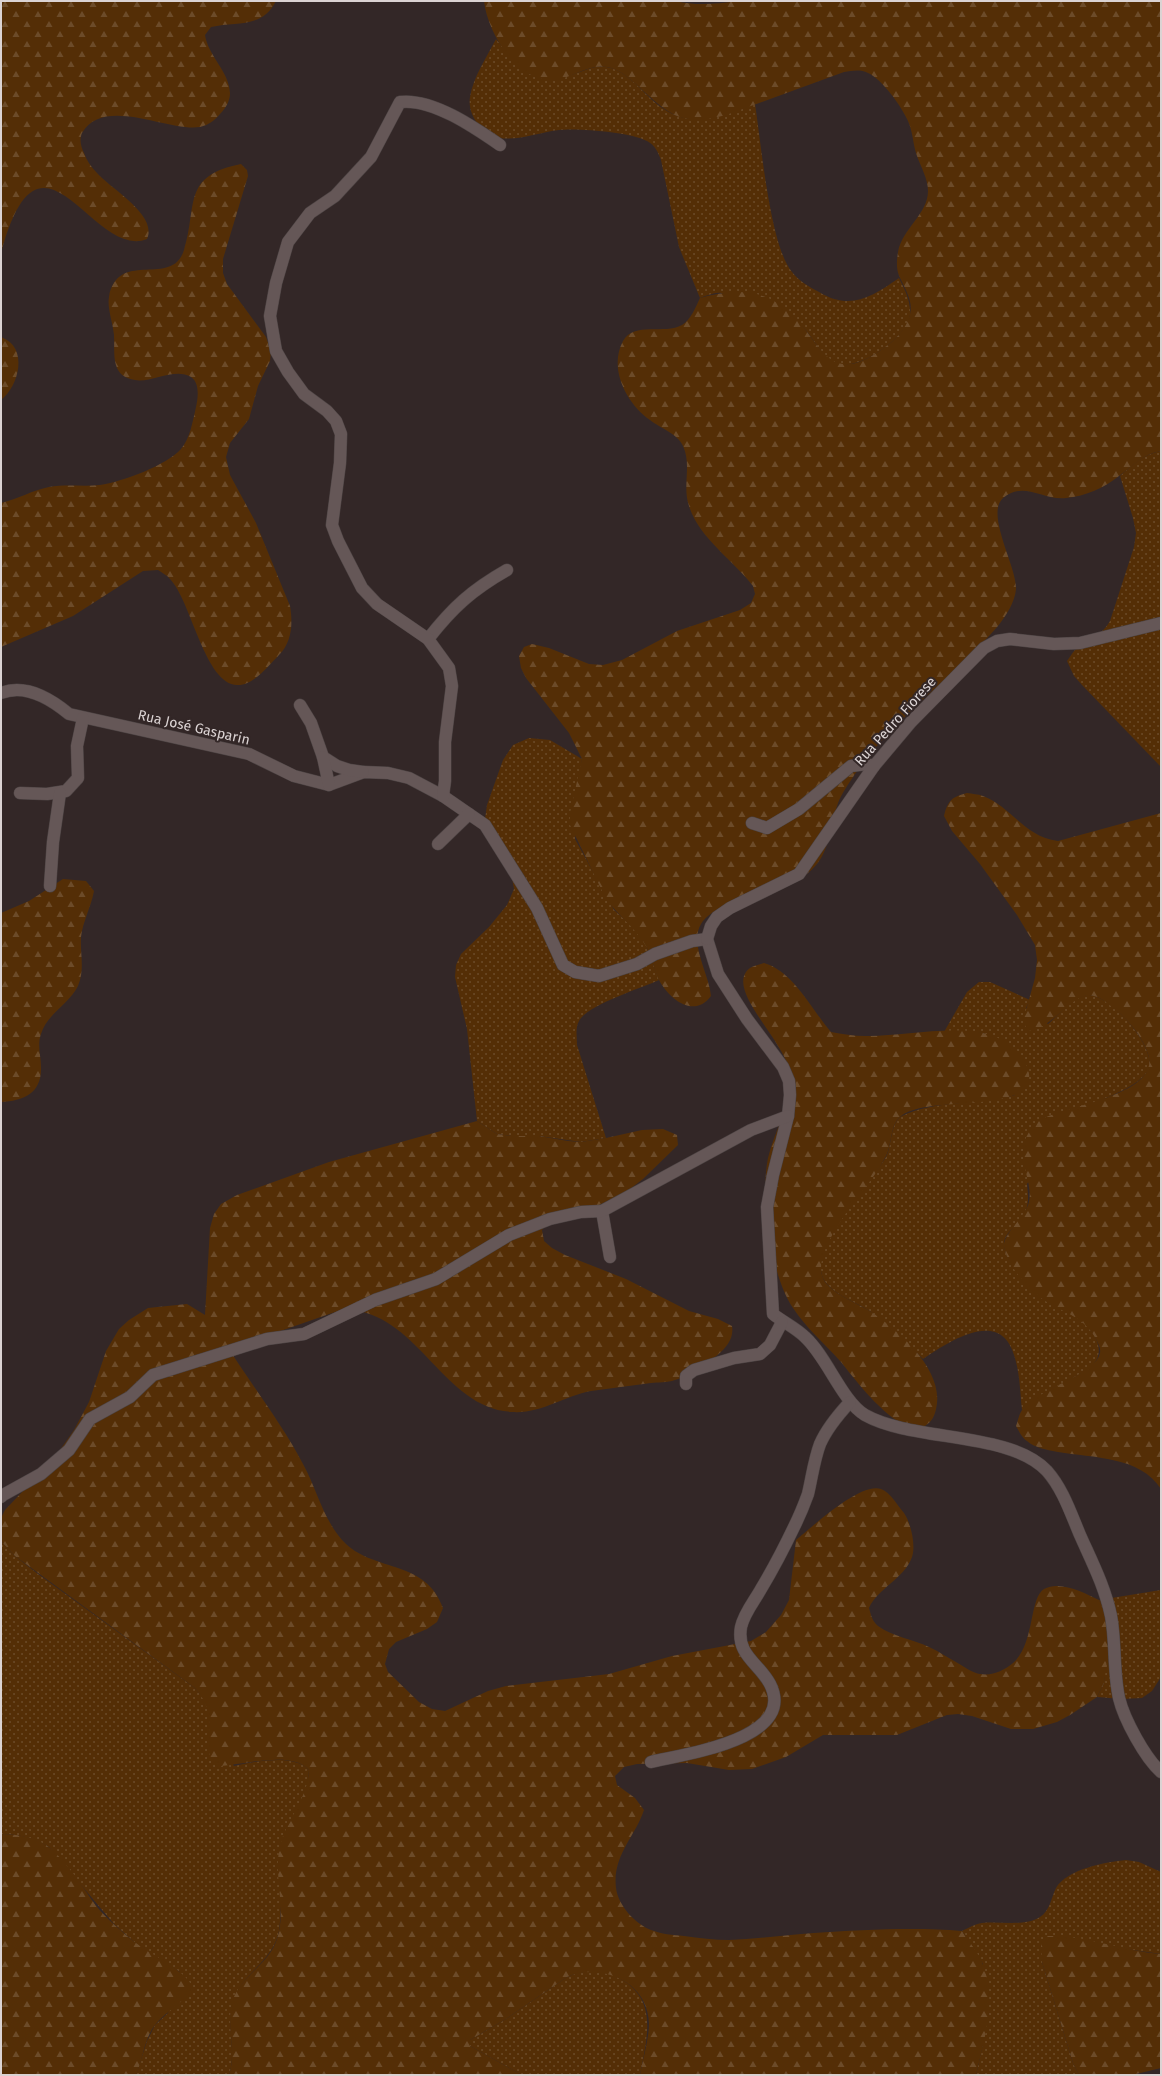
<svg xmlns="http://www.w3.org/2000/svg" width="1162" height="2076" font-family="'Fira Sans',sans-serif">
	<defs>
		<pattern id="grass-dots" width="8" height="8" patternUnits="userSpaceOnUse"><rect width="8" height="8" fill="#542e06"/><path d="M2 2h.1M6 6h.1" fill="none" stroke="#6c4b29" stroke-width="1.8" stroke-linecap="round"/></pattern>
		<pattern id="forest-firs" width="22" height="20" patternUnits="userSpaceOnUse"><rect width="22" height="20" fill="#542e06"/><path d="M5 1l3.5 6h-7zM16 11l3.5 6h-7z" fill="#6c4b29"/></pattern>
	</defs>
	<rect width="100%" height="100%" fill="#332727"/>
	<g fill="url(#grass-dots)">
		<path d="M496,39C520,68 533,89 574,74C584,71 595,65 606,67C618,68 629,78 637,85C646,94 656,105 667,111C695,128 727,114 755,104C761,142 770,246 792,272C799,281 809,287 819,292C850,311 872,297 899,278C905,290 911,301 910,315C908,337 859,371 837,364C822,358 813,337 802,326C799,322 728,294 721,293C715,292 706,296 700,298L679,247L661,160C658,152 655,145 647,141C630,132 578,128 559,130C541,132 518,141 499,138C482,134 467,115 470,97C473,77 487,57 496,39Z"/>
		<path d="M1161,451V767L1082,685L1074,676L1067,661C1070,657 1072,653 1075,650C1088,638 1100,638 1110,621L1134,547L1136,533L1133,518L1120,476C1132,465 1144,454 1161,451Z"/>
		<path d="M529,738L550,740L582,759L575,839L614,910L634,928L646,945L659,980C642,988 587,1005 579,1021C575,1028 577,1037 577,1045L606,1138L581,1142L539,1136H511L497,1134L477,1121L467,1029L455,977L456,965L461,954L489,927L507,905L514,889L512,878L485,819L487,805L503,760L513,745Z"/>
		<path d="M979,982H990L1030,1000L1026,1008L1048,1024C1059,1015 1072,997 1087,995C1109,992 1156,1047 1149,1068C1143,1084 1111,1096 1096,1102C1092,1103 1085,1105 1082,1107C1076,1113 1071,1123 1066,1130C1053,1148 1040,1166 1027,1184C1028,1195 1030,1205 1023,1216C1018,1226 1003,1233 1004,1245C1005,1263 1032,1290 1045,1300C1053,1306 1064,1309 1072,1314C1089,1324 1109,1347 1093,1365C1088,1371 1079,1374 1073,1378C1055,1388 1036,1396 1022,1410C1020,1392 1020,1373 1014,1355C1000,1307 948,1342 923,1359C907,1343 892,1328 874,1314C860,1303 834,1296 824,1280C806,1248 870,1184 886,1157C892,1146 890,1122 902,1116C933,1100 981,1105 1015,1095L984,1033L944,1032L967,992Z"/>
		<path d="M1,1541L15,1556L38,1574L195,1688L204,1699L209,1711L210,1726L234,1766C253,1762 294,1753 309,1770L308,1783L303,1797C296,1831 287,1865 282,1899C279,1913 282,1927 276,1941C266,1965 240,1977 233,2002C226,2026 237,2051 229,2075H136L147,2041L155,2025L168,2013L180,1972L140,1947L114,1924L49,1847C34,1838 19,1834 1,1834Z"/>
		<polygon points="1161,1590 1161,1677 1152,1691 1142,1698 1122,1699 1097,1697 1104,1683 1108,1616 1099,1600"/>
		<path d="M1126,1860L1139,1862L1161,1872V1954L1126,1949L1042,1962L1073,2063L1079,2075H976L983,2044V1964L962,1931C968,1928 975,1924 982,1923C1000,1921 1024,1927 1040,1917C1050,1911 1051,1898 1056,1888C1067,1869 1106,1862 1126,1860Z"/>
		<path d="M591,1971C599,1972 608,1972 615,1976C660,1997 647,2037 640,2075H522L470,2046V2040L506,2019L567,1977L577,1973Z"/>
	</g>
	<g fill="url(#forest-firs)">
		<path d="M1,1H276C262,29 236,21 211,27L205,35C208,56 229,71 230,93C230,101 226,108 220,114C215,120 209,125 200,127C168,132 104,95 82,133C79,140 81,147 84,153C87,161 91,167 97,173C111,189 158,215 147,239C92,261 41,104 1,253Z"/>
		<path d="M484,1H676C695,6 717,4 737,1H1161V451C1143,454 1133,466 1119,476C1104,488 1086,496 1066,498C1044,501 1024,480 1003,498C985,514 1017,567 1016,589C1015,602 1006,616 998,626C953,678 895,717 855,774C849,783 842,793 838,803C829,828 831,855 808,873C780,894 718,897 701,924C689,944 709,973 711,996C694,1019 669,999 659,980C653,968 652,954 644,943C633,926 618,915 606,899L570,825V813L582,759L569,733L526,678L521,668L519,656L524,647L532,644L549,648L589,664L603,665L622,660L677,631L740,610L751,603L755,594L753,586C733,560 699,538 689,506C682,486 692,465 683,446C678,434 660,428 650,420C627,404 608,369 623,341C634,321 665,335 682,325C691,320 696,306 700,298C726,291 752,288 776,302C822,328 819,395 884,348C900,337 916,318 909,298C902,277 894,277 898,252C902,229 928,214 928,191C928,179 921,167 917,156C913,145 913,132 908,121C902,107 882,79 868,73C860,69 852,71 844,72L726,115C682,127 669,115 638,86C629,78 619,69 607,67C588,63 570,80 552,80C516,81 487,31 484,1Z"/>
		<path d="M241,164L247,170L248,176L223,259V273L227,284L266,337L271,351L270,361L258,386L249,419L230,443L226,457L230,475L256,523L290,606C293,623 292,642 279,655C269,665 254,685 238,685C205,686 191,600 170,579C167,575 162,573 158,570L143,571L73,616L1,647V503C18,499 33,490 49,487C66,484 84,487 100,485C122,482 167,465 181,449C190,439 193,420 196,407C198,398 200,383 191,377C175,367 152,383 135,380C110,376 115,354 114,335C113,323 107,308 109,297C118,248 172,289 184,250C198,205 181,176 241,164Z"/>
		<path d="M1,337C29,347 19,386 1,400Z"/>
		<path d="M967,793C972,794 978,794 983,796C1012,807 1024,837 1058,841L1161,813V1489C1140,1456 1093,1458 1058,1452C1048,1450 1035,1448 1027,1441C1022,1438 1019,1431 1016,1426C1018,1421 1019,1414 1022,1410C1038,1388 1096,1375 1100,1353C1101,1348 1098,1343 1096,1339C1085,1318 1065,1313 1047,1302C1030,1291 1008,1267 1004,1247C1002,1234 1025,1218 1029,1202C1033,1183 1019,1163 1024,1143C1027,1134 1033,1125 1040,1120C1063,1106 1162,1095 1148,1054C1143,1038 1130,1022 1117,1011C1110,1006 1103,998 1094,996C1073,990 1054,1029 1028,1031L1023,1021L1035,978L1037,960L1035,945L1017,915L980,864L952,831L944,816C948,800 952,797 967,793Z"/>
		<path d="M63,879L86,881L94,891C91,907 83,921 81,937C80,954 85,969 78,986C69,1004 47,1014 41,1034C37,1045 41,1056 41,1067C42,1093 24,1101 1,1102V913L29,901Z"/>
		<path d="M764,963C793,971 812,1010 831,1032C842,1034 854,1036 865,1036C903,1037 963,1022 998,1038C1006,1041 1013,1048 1019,1054C1025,1061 1032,1072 1028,1082C1017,1113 924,1095 900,1117C890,1125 892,1145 886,1156C872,1183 849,1205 834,1232C826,1245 815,1267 825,1282C836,1296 858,1303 873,1313C899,1331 941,1368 937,1403C935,1420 930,1424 916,1431C886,1420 860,1386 841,1362C825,1344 806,1328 793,1308C770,1274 760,1197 768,1158C774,1133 788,1109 791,1083C795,1049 729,997 746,972C750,966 758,965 764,963Z"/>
		<path d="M477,1121L497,1134L511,1136H539L568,1141L581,1142L606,1138L642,1130L663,1129L677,1135L678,1145L643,1179L626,1192L599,1205L550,1221L542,1230L544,1241L552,1248L565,1255L626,1279L689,1311L718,1319L732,1326C736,1348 707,1363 691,1372C686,1375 680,1379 675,1380C667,1383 658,1382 651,1383C631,1386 611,1388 591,1391C564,1396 541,1414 512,1412C444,1408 421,1319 353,1310C348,1309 341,1311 335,1312L229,1349C253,1387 282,1424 303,1464C317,1489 324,1523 346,1544C376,1572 426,1560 443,1608L437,1622L427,1629L396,1642L389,1649L385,1664L388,1672L419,1702L432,1709L445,1711L488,1691L506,1686L609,1674L672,1656L751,1641L766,1632L781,1615L789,1600L796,1540C812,1527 860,1482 881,1489C891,1493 897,1505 904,1513C911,1523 916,1546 912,1557C904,1579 878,1588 869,1608C871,1615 872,1621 878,1626C893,1637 913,1639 929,1647C940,1652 950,1659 961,1665C966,1668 973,1673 980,1674C993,1676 1003,1671 1013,1663C1035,1644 1029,1598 1044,1589C1060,1580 1085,1593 1099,1600L1108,1616L1110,1637L1104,1683L1097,1697L1070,1715L1057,1722L1033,1729H1011L972,1716L958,1714L947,1715L897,1735H823L786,1757L752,1769L729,1770L687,1763L637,1764L624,1767L615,1776L617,1785L635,1798L644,1810C635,1837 612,1856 616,1888C618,1905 635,1924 651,1930C661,1934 673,1935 684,1936C699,1938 714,1940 729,1940C757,1939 786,1935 814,1933C861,1930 915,1927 962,1931C969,1942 979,1953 983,1965C997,2000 984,2040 976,2075H640C643,2058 649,2040 649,2023C648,1982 601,1962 567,1977L506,2019L470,2040V2046L522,2075H229C237,2051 226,2027 232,2003C239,1976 269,1965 277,1939C287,1908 273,1877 280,1846C287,1819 308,1798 309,1770C292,1750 243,1765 220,1766L210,1759C205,1728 218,1715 195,1688L15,1556L1,1541V1518L5,1510L55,1457L74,1430L89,1402L106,1351L119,1329L129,1320L148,1308L187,1304L205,1315L210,1228L214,1214L221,1204L237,1195L329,1162Z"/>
		<path d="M1,1834C17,1834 37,1837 50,1848C69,1864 82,1887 97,1907C107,1919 120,1930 132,1940C150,1955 185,1969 193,1988C183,2004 166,2011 155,2025C144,2039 143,2059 136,2075H1Z"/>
		<path d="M1048,1936C1086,1935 1123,1951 1161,1954V2068L1132,2075H1079L1073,2063L1042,1962L1041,1942Z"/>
	</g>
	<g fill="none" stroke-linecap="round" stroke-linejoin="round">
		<defs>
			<g id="minor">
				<path d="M428,639C453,607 472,590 507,570"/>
				<path d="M1,693C26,683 51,699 69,714L249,754L294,776L329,785L364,772L388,773L409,778L443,796L485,825L537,908L563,965L575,972L599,976L637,964L655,954L692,941L707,939"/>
				<polyline points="300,705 311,723 323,757 337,766 349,770 363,772"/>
				<polyline points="323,757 329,785"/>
				<polyline points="20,793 47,794 66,791 78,778 77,746 83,718"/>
				<path d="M443,796L445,781V742L452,686L449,668L428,639L377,604L362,588L338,541L332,525L340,463L341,434L336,421L327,411L304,394L288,372L276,351L270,316L276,283L288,242L310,213L335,196L371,157L400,102C432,98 474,127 500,145"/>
				<polyline points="752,823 767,828 799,809 851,766 867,764 874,766"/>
				<polyline points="438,844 469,814"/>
				<polyline points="50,886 53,842 60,793"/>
				<path d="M707,939L718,974L747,1019L783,1067L789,1081L790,1095L788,1116L773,1175L767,1207L773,1314C783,1322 796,1328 805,1337C827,1357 842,1401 865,1415C913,1442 1010,1431 1047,1471C1063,1489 1071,1514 1080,1535C1092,1562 1105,1587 1111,1616C1116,1642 1113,1671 1119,1698C1124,1719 1145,1758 1161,1772"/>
				<polyline points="707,939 711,926 717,917 730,908 799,874 874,766 911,722 984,648 997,641 1010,639 1054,644 1080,643 1161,623"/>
				<polyline points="602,1211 610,1257"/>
				<polyline points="686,1384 686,1376 694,1370 734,1358 760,1354 770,1345 782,1322"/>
				<polyline points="1,1497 3,1495 41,1474 69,1450 90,1419 130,1397 153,1375 267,1339 304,1334 375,1300 436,1279 509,1235 550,1219 581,1212 602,1211 751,1130 788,1116"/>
				<path d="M651,1762C684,1754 798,1739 770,1684C759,1663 736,1655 741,1627C744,1613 755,1600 761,1589C773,1569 784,1548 794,1527C799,1517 804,1505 808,1494C812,1477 814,1460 820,1444C827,1428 838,1415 850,1402"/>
			</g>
		</defs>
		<use href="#minor" stroke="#4c4343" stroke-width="13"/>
		<use href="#minor" stroke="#655757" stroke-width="12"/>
	</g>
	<g text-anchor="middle" stroke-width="4" stroke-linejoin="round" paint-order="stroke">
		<g font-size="14" fill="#dbd3d3" stroke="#332727">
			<text transform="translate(895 721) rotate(-48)" y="5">Rua Pedro Fiorese</text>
			<text transform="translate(194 727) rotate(13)" y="5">Rua José Gasparin</text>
		</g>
	</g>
	<rect width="1162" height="2076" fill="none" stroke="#dbd3d3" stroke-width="4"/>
</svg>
